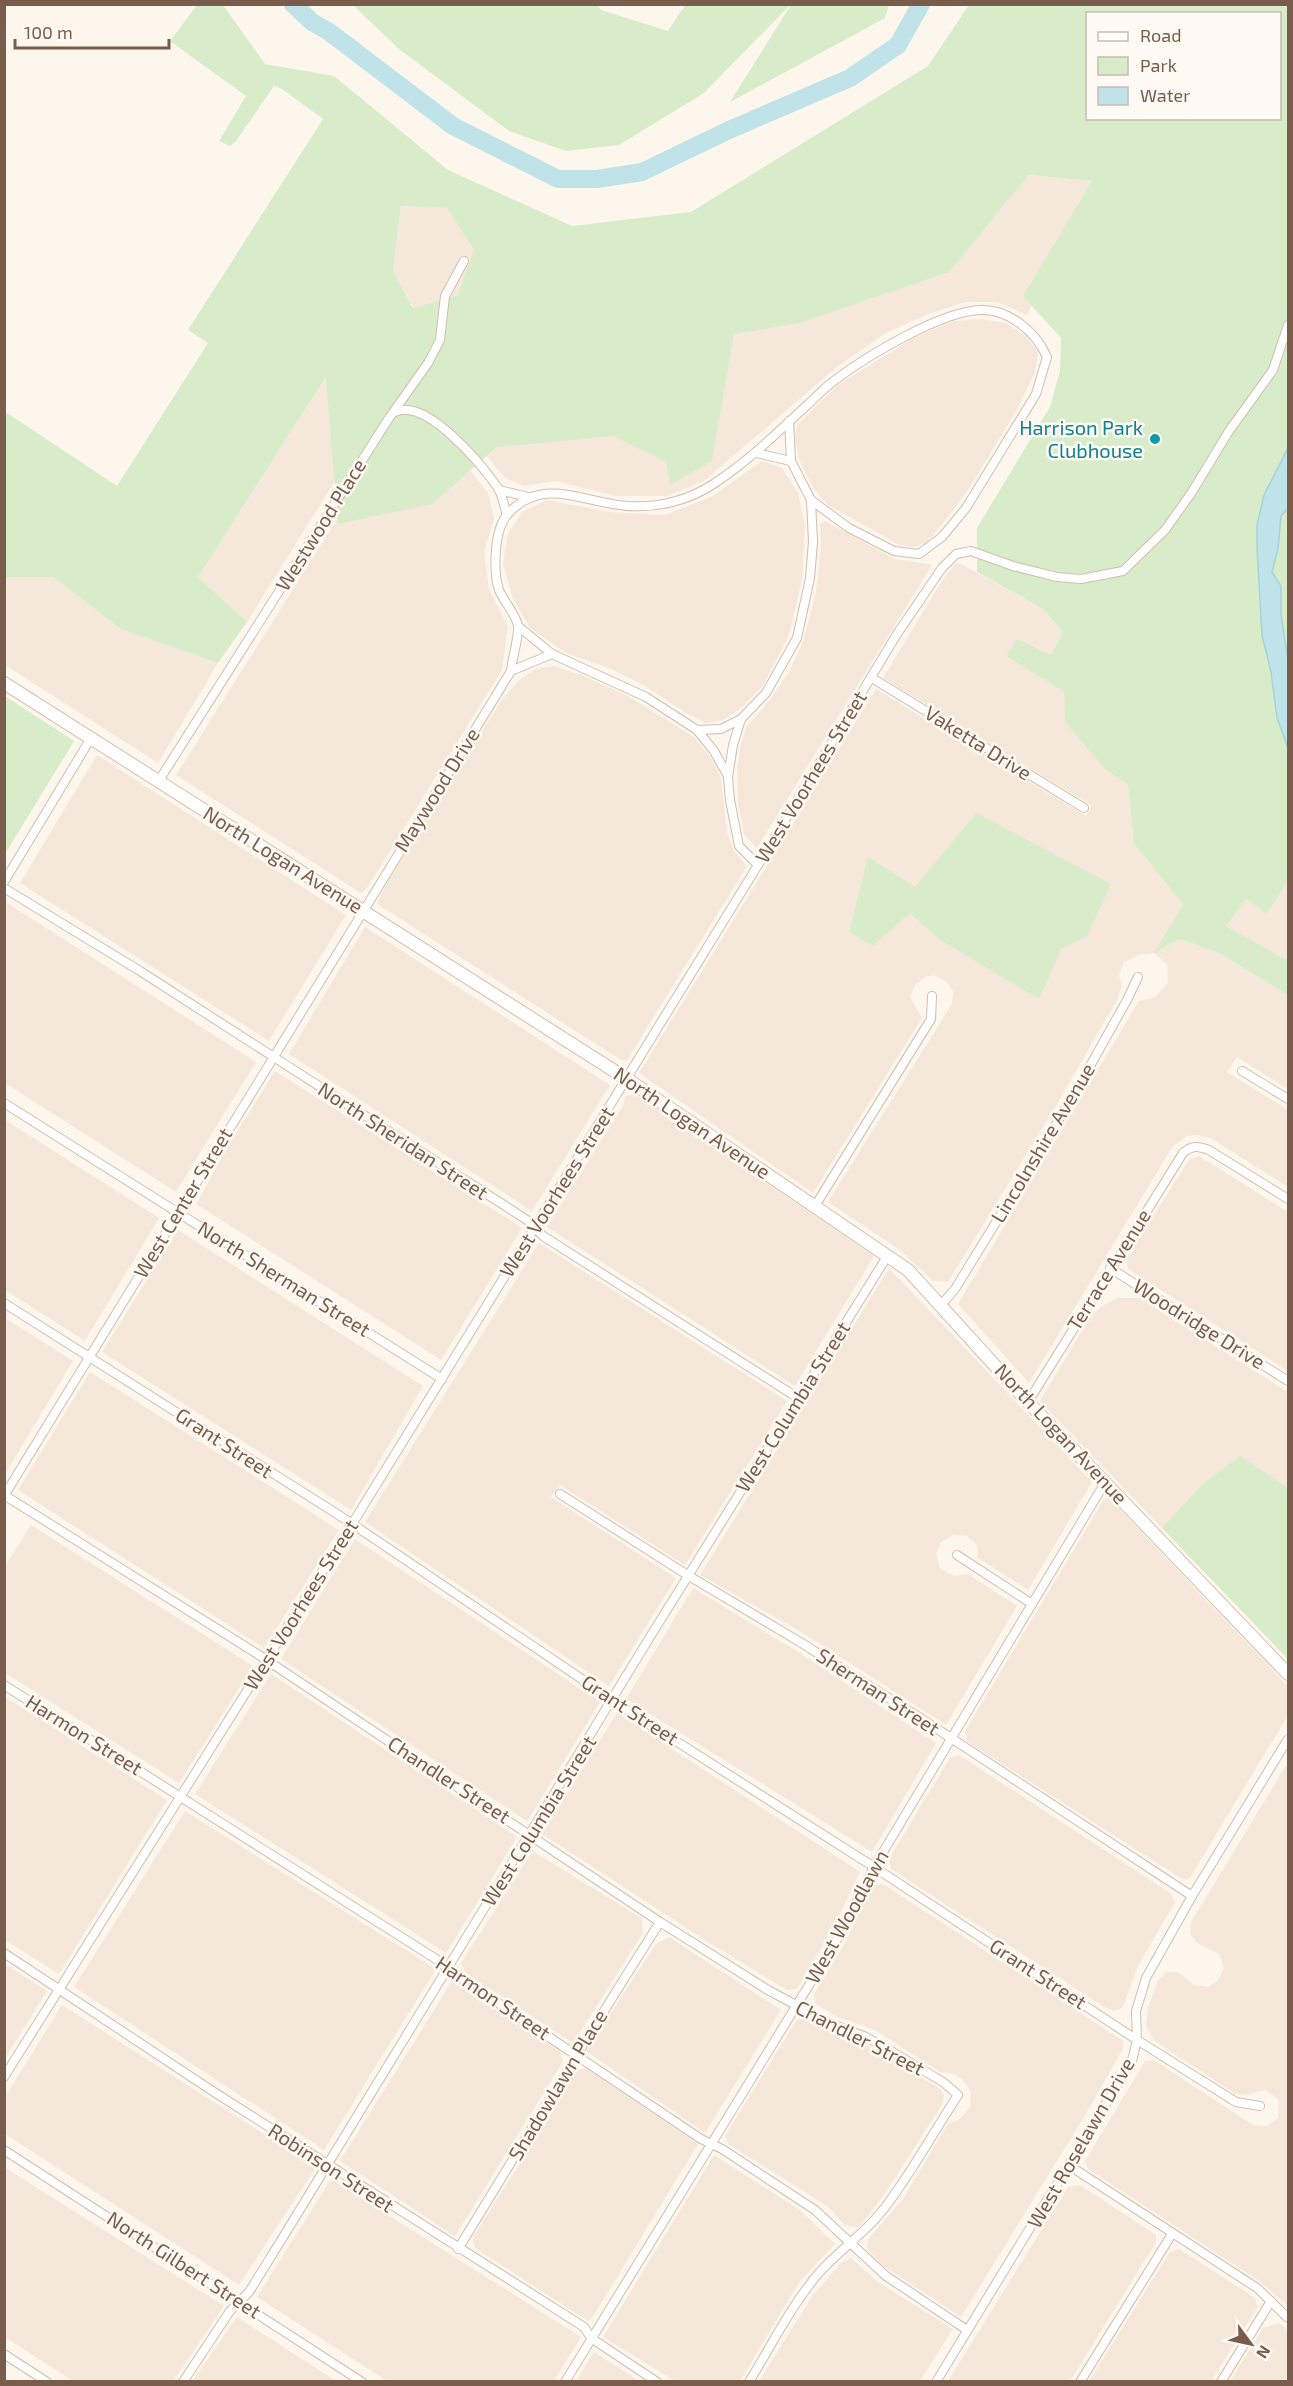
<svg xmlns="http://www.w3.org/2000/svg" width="1293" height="2386" font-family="'Exo 2',sans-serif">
	<rect width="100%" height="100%" fill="#fdf6ec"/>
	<g fill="#f5e8da">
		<polygon points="1029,175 1093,181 1027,315 997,302 965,302 926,315 886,333 838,366 704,481 667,496 616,496 556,481 524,486 505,478 487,456 511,435 734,334 967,250"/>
		<polygon points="401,206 447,208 475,250 458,295 414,308 393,271"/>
		<polygon points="982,319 1006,323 1025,336 1038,351 1035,372 1018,408 970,487 949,516 926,543 914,547 899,545 828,505 814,489 800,462 794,436 798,424 838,385 913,338 953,321"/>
		<polygon points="327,376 335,481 247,622 198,577"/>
		<polygon points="399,421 455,451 488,493 494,519 484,551 489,589 508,627 502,670 367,888 361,893 176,775"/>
		<polygon points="762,461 782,468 798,493 805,526 802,579 789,635 763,686 740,709 723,720 706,723 686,713 645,686 609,668 566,653 530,628 513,599 503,564 508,534 522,512 547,500 609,512 665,515 713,496"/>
		<polygon points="825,521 895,559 932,565 757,848 744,834 738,802 737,769 741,744 747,726 770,700 789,672 803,642 816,592 821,548 820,525"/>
		<polygon points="959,563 1043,609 1063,632 1051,655 1006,656 1064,692 1106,770 1128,785 1134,844 1183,904 1155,952 1180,939 1219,953 1288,995 1288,1089 1237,1057 1227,1072 1288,1110 1288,1187 1212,1139 1198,1135 1187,1136 1173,1146 1029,1383 958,1304 1139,1001 1155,997 1168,983 1167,964 1154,953 1139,955 1124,962 1119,975 1122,985 1118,998 1057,1104 948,1282 933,1281 900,1250 828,1202 952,1004 953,991 947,982 934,975 925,977 915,985 910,997 922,1018 813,1193 639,1073 876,689 1086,816 1092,806 883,678 943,579 955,564"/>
		<polygon points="4,577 53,577 121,629 218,663 158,763 5,665"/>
		<polygon points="553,666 582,675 628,696 694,737 711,758 721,778 727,832 734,851 747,866 627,1060 621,1060 377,904 385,886 427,818 501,701 518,681 535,669"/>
		<polygon points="97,755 346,915 269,1041 20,883"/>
		<polygon points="1288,881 1288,958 1287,961 1226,926 1246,899 1268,913"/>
		<polygon points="7,903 256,1062 176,1192 5,1083 4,907"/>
		<polygon points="365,927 610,1085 532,1211 289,1054"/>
		<polygon points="275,1071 522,1228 441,1360 196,1204 233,1138"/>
		<polygon points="637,1095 874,1256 795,1386 547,1227 624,1104 625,1096"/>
		<polygon points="5,1120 159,1218 85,1341 5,1290"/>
		<polygon points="1199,1156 1288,1212 1288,1371 1128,1269 1126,1259 1189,1160"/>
		<polygon points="178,1230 423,1386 351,1510 102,1352"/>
		<polygon points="539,1243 787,1401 685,1565 560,1485 551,1497 676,1578 609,1686 365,1522"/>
		<polygon points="889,1268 1092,1482 1028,1590 978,1558 977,1545 967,1536 953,1535 941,1542 936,1555 940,1568 954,1576 968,1574 1017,1606 946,1725 803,1633 700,1575"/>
		<polygon points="1117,1298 1139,1298 1288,1392 1288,1659 1040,1401 1089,1319 1102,1306"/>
		<polygon points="5,1318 73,1361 5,1474"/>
		<polygon points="90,1372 339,1530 264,1648 18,1490"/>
		<polygon points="1108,1497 1288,1686 1288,1715 1190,1878 1182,1879 968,1742 965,1731 1103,1501"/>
		<polygon points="31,1525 253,1666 179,1783 5,1673 5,1566"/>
		<polygon points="355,1539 600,1702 528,1820 525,1820 281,1659"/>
		<polygon points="693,1588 795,1650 936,1743 872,1852 626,1699"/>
		<polygon points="271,1674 517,1837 446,1953 195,1794"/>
		<polygon points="5,1697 167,1800 59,1974 5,1940"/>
		<polygon points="617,1713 860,1872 833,1928 797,1989 787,1990 708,1942 542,1834"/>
		<polygon points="959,1755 1170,1893 1175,1902 1137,1968 1123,2007 1114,2011 1104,2007 891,1869 889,1859 950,1758"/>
		<polygon points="1288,1762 1288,2306 1259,2281 1088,2169 1085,2161 1145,2061 1154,2060 1253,2125 1267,2126 1278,2118 1279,2100 1266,2090 1244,2095 1234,2093 1155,2041 1146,2027 1148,2007 1158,1981 1166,1972 1178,1972 1194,1985 1208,1987 1218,1981 1224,1968 1219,1954 1197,1943 1190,1933 1191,1922"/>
		<polygon points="185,1811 436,1969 324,2150 74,1987"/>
		<polygon points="533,1851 641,1918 643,1933 573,2043 466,1973 461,1963"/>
		<polygon points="883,1884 1123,2041 1123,2049 1084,2117 961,2317 882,2265 867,2248 868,2239 903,2199 948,2124 960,2119 970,2107 971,2091 962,2079 952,2073 940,2072 875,2030 838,2017 815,2004 814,1994 845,1943 872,1886"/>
		<polygon points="669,1937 781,2010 705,2133 586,2051 656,1944"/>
		<polygon points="5,1964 47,1991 5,2058"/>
		<polygon points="452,1981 560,2051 563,2062 455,2236 340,2161"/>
		<polygon points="62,2005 311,2164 314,2170 239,2285 5,2134 5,2097"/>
		<polygon points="805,2018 827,2031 866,2045 939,2088 944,2095 943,2103 884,2195 859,2227 846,2226 827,2206 728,2144 725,2136 796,2021"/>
		<polygon points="586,2068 698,2144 594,2315 588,2321 475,2248 473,2237 567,2089 574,2071"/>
		<polygon points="714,2155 800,2210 835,2244 800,2281 740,2381 675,2381 603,2337"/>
		<polygon points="4,2167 224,2306 173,2381 73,2381 5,2337"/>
		<polygon points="331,2179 581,2337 554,2381 387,2381 257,2297"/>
		<polygon points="1080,2185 1156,2235 1156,2242 1070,2381 948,2381 1068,2187"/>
		<polygon points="1179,2249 1255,2298 1258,2307 1211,2381 1089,2381 1170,2252"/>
		<polygon points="851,2258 878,2282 953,2329 920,2381 759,2381 814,2294 842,2262"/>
		<polygon points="237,2317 336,2381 192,2381"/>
		<polygon points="1279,2323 1288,2330 1288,2381 1230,2381 1263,2328"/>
		<polygon points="594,2352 639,2381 576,2381"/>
	</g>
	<g fill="#d8ecc9" fill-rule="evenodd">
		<path d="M197,5H223L265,64L334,76L448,170L572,226L691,212L928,66L969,5H1288V448L1264,495L1257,548L1262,635L1271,671L1277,718L1288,748V881L1267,914L1246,899L1226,926L1286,960L1288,958V995L1219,953L1180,939L1154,953L1183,904L1134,844L1128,785L1106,770L1065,722L1064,692L1006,656L1017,639L1051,655L1063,632L1043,609L977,572V528L1050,407L1060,371L1061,338L1023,296L1092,181L1029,175L949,272L799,323L734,334L712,461L670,485L666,462L613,436L497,447L432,504L338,524L326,377L198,577L247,622L218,663L121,629L53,577H5L4,411L117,486L208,343L188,330L323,119L282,89L274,86L236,141L230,146L219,141L246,96L170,41ZM1088,14H1280V118H1088ZM401,206L447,208L474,250L458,295L413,308L393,271Z"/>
		<polygon points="353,5 597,5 601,10 668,31 685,5 790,5 704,93 619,145 566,151 509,131 399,49"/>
		<polygon points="791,5 889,5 885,18 730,102"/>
		<polygon points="1288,508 1288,660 1281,614 1281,586 1272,572 1278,549 1281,516"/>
		<polygon points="5,696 74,741 5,854"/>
		<polygon points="976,813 1111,884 1087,936 1061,949 1039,999 939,939 910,913 873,946 849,932 868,857 915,887"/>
		<polygon points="1240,1456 1288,1488 1288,1659 1162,1528 1203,1484"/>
	</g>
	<polygon fill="#bfe3e8" stroke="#a5d3da" stroke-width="1.5" points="1288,448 1288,508 1281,516 1278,549 1272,572 1281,586 1281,614 1288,660 1288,748 1277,718 1271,672 1262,635 1257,548 1257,525 1264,495"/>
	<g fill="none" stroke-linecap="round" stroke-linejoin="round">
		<polyline stroke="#bfe3e8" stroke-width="18" points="293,4 312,22 328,31 453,126 558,179 597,179 642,172 729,130 850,78 898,45 921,4"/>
		<defs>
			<g id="street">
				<path d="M395,412C426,397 482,465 498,488C503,496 504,507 507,515"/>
				<polyline points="756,453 791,461"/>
				<polyline points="499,490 528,497"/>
				<polyline points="518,626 552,654"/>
				<polyline points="511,671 552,654 646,697 697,730 721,729 741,719"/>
				<polyline points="872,678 1084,808"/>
				<polyline points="697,730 714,751 728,776"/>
				<polyline points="158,782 389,418 428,363 440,340 445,296 464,261"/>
				<polyline points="758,865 739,846 730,800 728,777 733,745 741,719 766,693 797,638 810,578 813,542 811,500 791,461 789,421"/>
				<polyline points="4,882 91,738"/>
				<polyline points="4,888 140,971 527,1220 543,1236 798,1398"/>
				<polyline points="1242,1071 1288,1099"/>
				<polyline points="4,1103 442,1379"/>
				<polyline points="815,1206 931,1019 932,996"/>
				<polyline points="1110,1268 1288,1381"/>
				<polyline points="4,1303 345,1519 635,1715 874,1867 1137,2040 1236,2102 1260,2106"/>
				<polyline points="941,1305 955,1289 1071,1100 1127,1000 1138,977"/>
				<path d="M1028,1402L1183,1153C1192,1145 1198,1146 1209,1150L1288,1199"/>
				<polyline points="560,1494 689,1576 800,1642 922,1719 1192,1896"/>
				<path d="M4,1495L259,1655L660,1922L768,1990L829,2023L866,2037L891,2051L943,2082L958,2095C933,2133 911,2174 883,2210C864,2234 838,2251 818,2274C791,2306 771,2346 749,2382"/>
				<path d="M4,1496L511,671C512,659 519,637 518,626C516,614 504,602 499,590C493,572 494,530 507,515C542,474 585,504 629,506C659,508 690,500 715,483C748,461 776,434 805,407C815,398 824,388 835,380C867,356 941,311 981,310C1009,309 1036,332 1047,357L1036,394L966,508L942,537L919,554L894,551L849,528L811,500"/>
				<polyline points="957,1555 1032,1604"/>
				<polyline points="4,1685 436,1959 458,1976 701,2139 722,2149 815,2210 886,2276 967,2330"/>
				<polyline points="4,1953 214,2092 584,2327 591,2338 657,2382"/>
				<polyline points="4,2077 357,1516 758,865 897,634 942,568 956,554 971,551 1013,566 1057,577 1081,579 1123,571 1165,530 1192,492 1229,431 1273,370 1288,325"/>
				<polyline points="4,2150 362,2382"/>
				<polyline points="1070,2166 1257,2288 1288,2318"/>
				<path d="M458,2249C525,2140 591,2030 660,1922"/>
				<polyline points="4,2354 47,2382"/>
				<polyline points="183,2382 230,2311 249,2292 285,2234 650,1637 888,1255"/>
				<polyline points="565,2382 841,1933 874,1867 1106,1481"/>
				<polyline points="936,2382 1132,2061 1137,2040 1136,2011 1146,1978 1192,1896 1288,1739"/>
				<polyline points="1080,2382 1172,2234"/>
				<polyline points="1221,2382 1271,2301"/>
			</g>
			<polyline id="secondary" points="4,683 627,1079 908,1270 1028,1402 1288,1674"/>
		</defs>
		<use href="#street" stroke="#d1beb0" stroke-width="10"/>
		<use href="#secondary" stroke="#d6c0b0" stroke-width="14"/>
		<use href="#street" stroke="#fff" stroke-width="8"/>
		<use href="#secondary" stroke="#fff" stroke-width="12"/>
	</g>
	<circle fill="#0f9aa8" stroke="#fffaf3" stroke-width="2" cx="1155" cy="439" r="6"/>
	<g text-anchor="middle" stroke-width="5" stroke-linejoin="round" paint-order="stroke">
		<g font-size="20" fill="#0d838f" stroke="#fffaf3" text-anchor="end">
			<text x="1143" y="435">Harrison Park<tspan x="1143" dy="23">Clubhouse</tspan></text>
		</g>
		<g font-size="20" fill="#7a5c4d" stroke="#fffaf3">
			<text transform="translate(321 525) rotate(-58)" y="7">Westwood Place</text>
			<text transform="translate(978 743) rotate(32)" y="7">Vaketta Drive</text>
			<text transform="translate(811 777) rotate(-59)" y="7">West Voorhees Street</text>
			<text transform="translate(437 790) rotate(-58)" y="7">Maywood Drive</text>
			<text transform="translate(283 860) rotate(32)" y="7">North Logan Avenue</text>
			<text transform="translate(692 1123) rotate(34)" y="7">North Logan Avenue</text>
			<text transform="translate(403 1141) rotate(33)" y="7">North Sheridan Street</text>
			<text transform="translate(1043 1143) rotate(-59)" y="7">Lincolnshire Avenue</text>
			<text transform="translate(557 1192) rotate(-58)" y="7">West Voorhees Street</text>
			<text transform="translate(183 1203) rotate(-59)" y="7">West Center Street</text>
			<text transform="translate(1109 1270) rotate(-58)" y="7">Terrace Avenue</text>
			<text transform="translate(284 1279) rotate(32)" y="7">North Sherman Street</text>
			<text transform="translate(1199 1324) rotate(32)" y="7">Woodridge Drive</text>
			<text transform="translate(793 1407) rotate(-58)" y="7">West Columbia Street</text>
			<text transform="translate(1061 1434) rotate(47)" y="7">North Logan Avenue</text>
			<text transform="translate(224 1443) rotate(33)" y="7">Grant Street</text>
			<text transform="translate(301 1605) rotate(-58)" y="7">West Voorhees Street</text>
			<text transform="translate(878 1692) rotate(33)" y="7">Sherman Street</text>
			<text transform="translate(630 1710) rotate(33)" y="7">Grant Street</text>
			<text transform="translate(84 1735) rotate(32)" y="7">Harmon Street</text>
			<text transform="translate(449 1780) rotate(33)" y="7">Chandler Street</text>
			<text transform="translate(539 1821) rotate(-58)" y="7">West Columbia Street</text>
			<text transform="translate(847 1917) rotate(-61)" y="7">West Woodlawn</text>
			<text transform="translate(1038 1974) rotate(33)" y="7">Grant Street</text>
			<text transform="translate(493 1998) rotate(34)" y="7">Harmon Street</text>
			<text transform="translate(860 2038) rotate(27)" y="7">Chandler Street</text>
			<text transform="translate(558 2085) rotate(-59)" y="7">Shadowlawn Place</text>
			<text transform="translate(1081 2143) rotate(-60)" y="7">West Roselawn Drive</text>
			<text transform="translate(331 2168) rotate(33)" y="7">Robinson Street</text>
			<text transform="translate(184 2265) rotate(33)" y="7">North Gilbert Street</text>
		</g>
	</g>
	<rect width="1293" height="2386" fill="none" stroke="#7a5c4d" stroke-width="12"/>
	<rect x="1086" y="12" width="195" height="108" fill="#fffaf3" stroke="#cabbb1" stroke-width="1.5"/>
	<rect x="1098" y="32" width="30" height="9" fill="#ffffff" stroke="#cabbb1" stroke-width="1.5"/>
	<text x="1140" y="42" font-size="18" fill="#7a5c4d">Road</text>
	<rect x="1098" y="57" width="30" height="18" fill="#d8ecc9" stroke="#cabbb1" stroke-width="1.5"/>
	<text x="1140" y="72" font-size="18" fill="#7a5c4d">Park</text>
	<rect x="1098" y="87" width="30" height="18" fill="#bfe3e8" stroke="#cabbb1" stroke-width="1.5"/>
	<text x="1140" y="102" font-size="18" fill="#7a5c4d">Water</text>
	<g transform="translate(1251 2344) rotate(123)" stroke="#fffaf3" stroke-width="4.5" paint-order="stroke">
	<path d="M0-4.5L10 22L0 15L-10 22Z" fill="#7a5c4d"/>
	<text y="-9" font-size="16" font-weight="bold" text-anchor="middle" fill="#7a5c4d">N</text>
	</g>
	<path d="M15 39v9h154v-9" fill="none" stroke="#7a5c4d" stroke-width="3"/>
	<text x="24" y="39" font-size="18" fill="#7a5c4d" stroke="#fffaf3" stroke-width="4.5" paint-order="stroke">100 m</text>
</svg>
